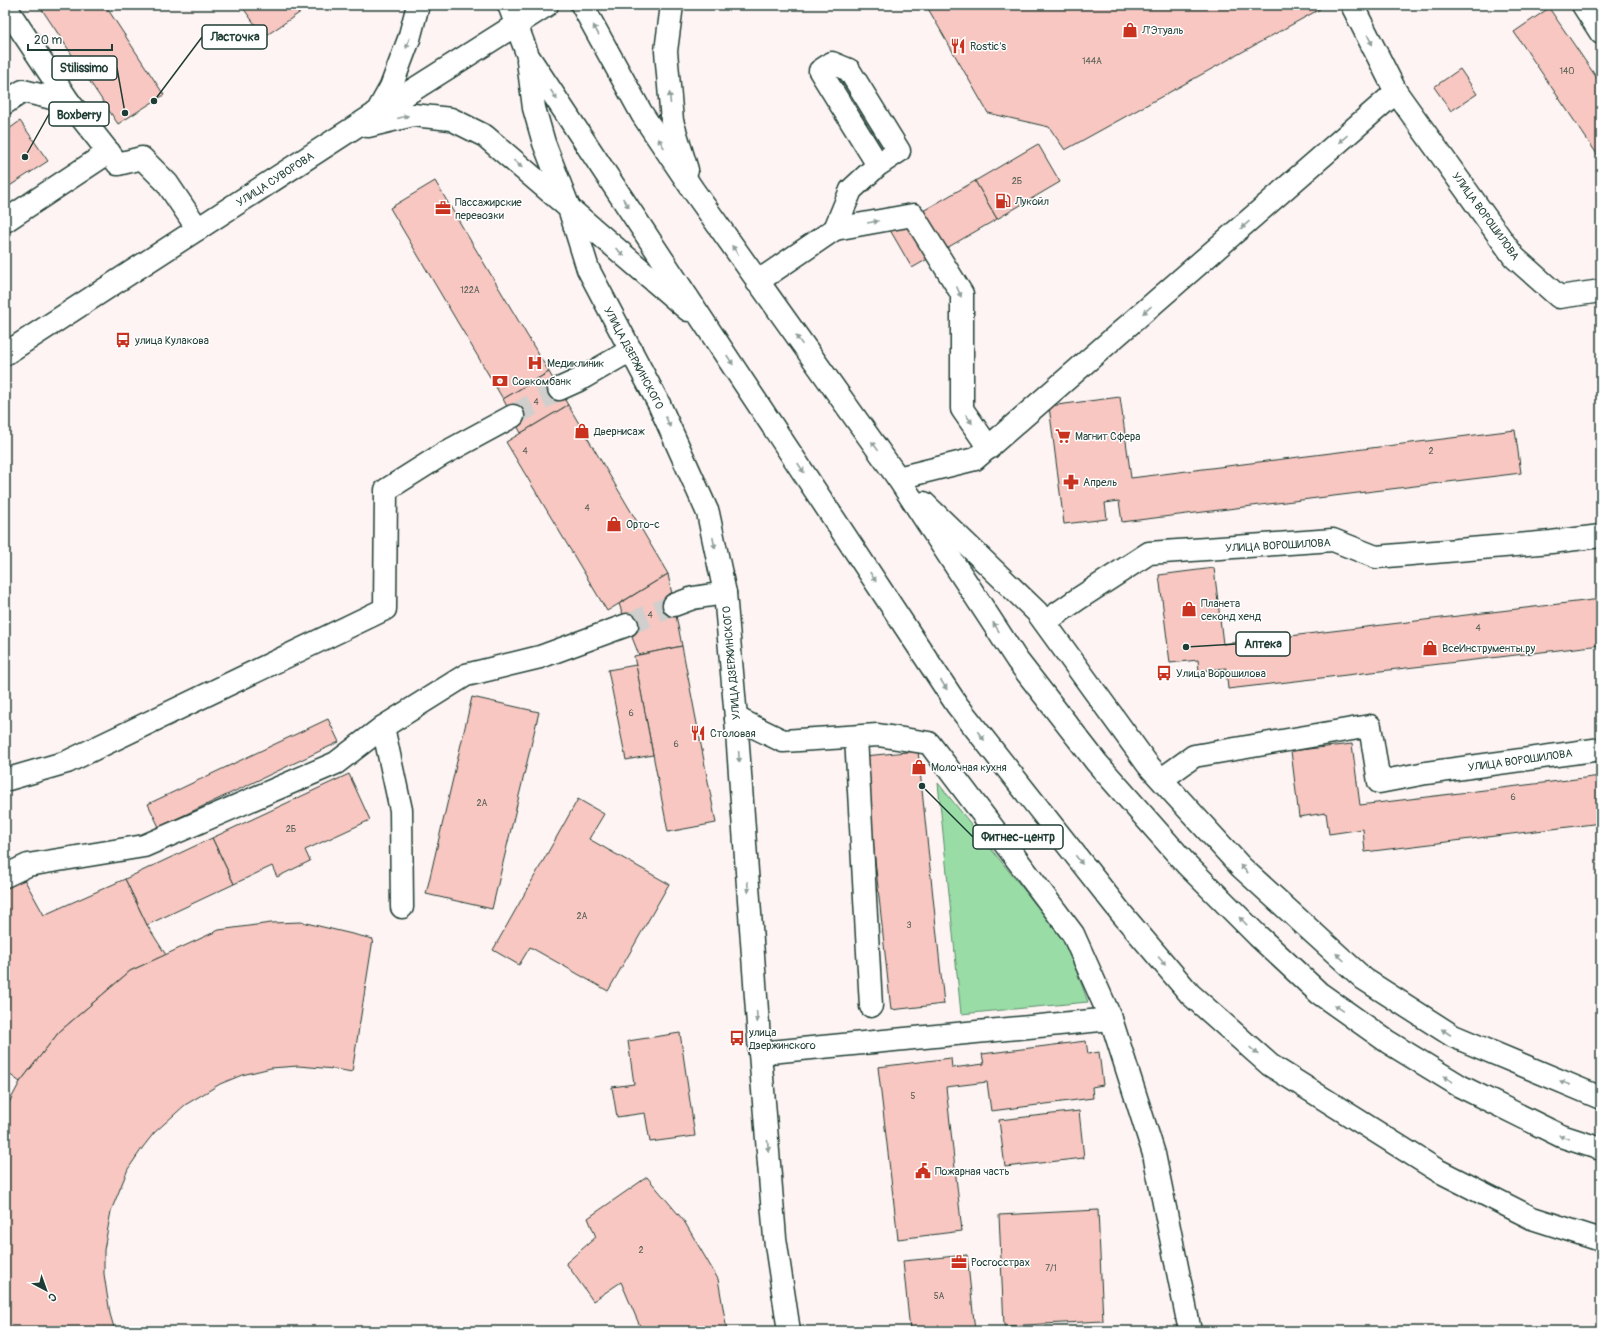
<svg xmlns="http://www.w3.org/2000/svg" width="1606" height="1336" font-family="Pangolin,sans-serif">
	<rect width="100%" height="100%" fill="#fef4f3"/>
	<filter id="ink" filterUnits="userSpaceOnUse"><feTurbulence type="fractalNoise" baseFrequency=".025" numOctaves="2"/><feDisplacementMap in="SourceGraphic" scale="8" xChannelSelector="R" yChannelSelector="G"/><feConvolveMatrix kernelMatrix="1 2 1 2 8 2 1 2 1" color-interpolation-filters="sRGB"/></filter>
	<g filter="url(#ink)">
		<polygon fill="#9adca6" stroke="#5c8c6d" points="938,783 1066,942 1088,1002 961,1014"/>
		<g fill="#f8c7c1" stroke="#1f3d34">
			<polygon points="39,5 105,5 164,95 118,124"/>
			<polygon points="241,5 311,5 264,37"/>
			<polygon points="926,5 1317,5 1320,9 1065,150 1049,127 988,113"/>
			<polygon points="1549,8 1601,84 1601,160 1514,32"/>
			<polygon points="1460,69 1477,94 1451,111 1434,87"/>
			<polygon points="20,121 48,161 5,189 5,132"/>
			<polygon points="1038,144 1060,182 997,219 975,181"/>
			<polygon points="435,181 549,372 503,399 390,208"/>
			<polygon points="975,181 997,219 912,268 890,230"/>
			<polygon points="549,372 568,405 521,433 503,399"/>
			<polygon points="1120,397 1131,478 1515,430 1521,473 1122,522 1119,501 1105,503 1107,519 1064,524 1049,406"/>
			<polygon points="568,405 668,574 607,611 506,442"/>
			<polygon points="1214,568 1223,644 1601,599 1601,645 1228,689 1226,668 1199,671 1198,660 1170,663 1159,575"/>
			<polygon points="668,574 682,646 639,655 619,604"/>
			<polygon points="682,646 716,823 668,832 634,656"/>
			<polygon points="636,665 653,755 626,760 608,670"/>
			<polygon points="472,697 539,712 492,909 426,894"/>
			<polygon points="328,719 339,742 159,827 148,804"/>
			<polygon points="1352,744 1360,805 1601,776 1601,823 1365,852 1363,829 1329,834 1326,813 1299,817 1291,751"/>
			<polygon points="918,751 944,1004 891,1010 864,756"/>
			<polygon points="349,774 370,820 305,850 310,861 277,877 272,866 234,884 212,838"/>
			<polygon points="578,799 604,814 589,839 669,884 608,991 530,947 519,965 493,950"/>
			<polygon points="212,838 234,884 147,925 125,879"/>
			<polygon points="24,879 44,915 125,879 147,925 166,955 130,971 59,1032 20,1082 5,1071 5,889"/>
			<polygon points="302,922 373,939 352,1072 335,1069 298,1066 271,1068 242,1075 220,1084 185,1105 154,1133 143,1147 128,1169 111,1211 104,1250 104,1274 110,1314 115,1331 5,1331 5,1110 20,1082 59,1032 130,971 219,930 271,923"/>
			<polygon points="680,1033 695,1136 650,1142 645,1113 617,1117 612,1087 634,1084 628,1041"/>
			<polygon points="1086,1041 1088,1054 1099,1052 1103,1085 1092,1087 1093,1098 991,1111 987,1082 946,1087 962,1231 898,1239 878,1067 951,1058 952,1068 984,1064 982,1054"/>
			<polygon points="1079,1111 1084,1158 1005,1167 999,1120"/>
			<polygon points="647,1177 684,1221 718,1279 727,1331 642,1331 621,1282 593,1301 566,1263 596,1237 588,1218"/>
			<polygon points="1098,1210 1103,1321 1004,1326 999,1215"/>
			<polygon points="967,1255 975,1331 910,1331 903,1261"/>
		</g>
		<g fill="none" stroke-linecap="round" stroke-linejoin="round">
			<g stroke="#d1cfcd" stroke-width="22" stroke-dasharray="22 11" stroke-linecap="butt">
				<polyline points="513,416 559,389"/>
				<polyline points="627,625 674,605"/>
			</g>
			<defs>
				<g id="minor">
					<polyline points="1583,5 1601,33"/>
					<polyline points="5,6 69,102"/>
					<polyline points="1396,92 1514,257 1559,297 1601,291"/>
					<polyline points="5,103 23,91 69,102 118,164 142,158 167,183 198,229"/>
					<polyline points="5,221 109,152"/>
					<polyline points="835,229 913,215 962,294 962,409 989,448"/>
					<polyline points="757,282 835,229 851,190 878,165 899,151 849,70 832,63 820,71 878,165"/>
					<polyline points="559,389 579,380 631,350"/>
					<polyline points="898,478 975,459 1396,92 1352,5"/>
					<polyline points="674,605 693,598 725,593"/>
					<polyline points="1045,622 1078,599 1149,553 1333,540 1376,557 1551,542 1601,536"/>
					<polyline points="736,718 783,741 878,735 929,743 1073,934 1111,1019 1154,1154 1190,1331"/>
					<polyline points="383,727 401,810 402,907"/>
					<polyline points="856,737 871,1006"/>
					<polyline points="1162,779 1194,756 1370,726 1379,782 1426,773 1601,749"/>
					<polyline points="5,780 67,762 385,609 386,490 443,454 513,416"/>
					<polyline points="5,876 28,865 144,846 336,763 383,727 466,675 540,657 627,625"/>
					<polyline points="760,1053 1111,1019"/>
				</g>
				<g id="major">
					<polyline points="509,5 528,56 957,705 1122,914 1190,994 1270,1065 1437,1170 1532,1218 1601,1240"/>
					<polyline points="582,5 642,114 693,190 898,478 1017,660 1097,763 1187,865 1258,936 1319,993 1388,1042 1460,1086 1561,1136 1601,1149"/>
					<polyline points="672,5 666,51 672,121 687,170"/>
					<polyline points="528,61 534,108 544,143 569,208 588,269 659,404 708,513 725,593 736,718 760,1053 775,1238 789,1331"/>
					<polyline points="377,112 391,87 409,39 418,5"/>
					<polyline points="368,126 413,115 451,119 485,136 688,310"/>
					<polyline points="5,354 375,114 547,5"/>
					<polyline points="924,503 1037,612 1148,765 1241,867 1364,979 1453,1036 1601,1098"/>
				</g>
			</defs>
			<use href="#minor" stroke="#1f3d34" stroke-width="25"/>
			<use href="#major" stroke="#1f3d34" stroke-width="25"/>
			<use href="#minor" stroke="#fff" stroke-width="22"/>
			<use href="#major" stroke="#fff" stroke-width="22"/>
		</g>
		<defs><path id="oneway-solid" d="M-6-.8H1V-3.2L6.5 0L1 3.2V.8H-6Z"/></defs>
		<g fill="#8f9e9a">
			<use href="#oneway-solid" transform="translate(596 30) rotate(-119)"/>
			<use href="#oneway-solid" transform="translate(1370 40) rotate(63)"/>
			<use href="#oneway-solid" transform="translate(408 43) rotate(109)"/>
			<use href="#oneway-solid" transform="translate(554 95) rotate(56)"/>
			<use href="#oneway-solid" transform="translate(670 98) rotate(-95)"/>
			<use href="#oneway-solid" transform="translate(403 117) rotate(-14)"/>
			<use href="#oneway-solid" transform="translate(1343 139) rotate(139)"/>
			<use href="#oneway-solid" transform="translate(661 143) rotate(-123)"/>
			<use href="#oneway-solid" transform="translate(518 164) rotate(40)"/>
			<use href="#oneway-solid" transform="translate(626 203) rotate(56)"/>
			<use href="#oneway-solid" transform="translate(873 222) rotate(-10)"/>
			<use href="#oneway-solid" transform="translate(1245 225) rotate(139)"/>
			<use href="#oneway-solid" transform="translate(735 250) rotate(-125)"/>
			<use href="#oneway-solid" transform="translate(620 252) rotate(41)"/>
			<use href="#oneway-solid" transform="translate(959 292) rotate(67)"/>
			<use href="#oneway-solid" transform="translate(1147 310) rotate(139)"/>
			<use href="#oneway-solid" transform="translate(799 340) rotate(-126)"/>
			<use href="#oneway-solid" transform="translate(730 360) rotate(57)"/>
			<use href="#oneway-solid" transform="translate(969 419) rotate(55)"/>
			<use href="#oneway-solid" transform="translate(668 422) rotate(66)"/>
			<use href="#oneway-solid" transform="translate(875 446) rotate(-126)"/>
			<use href="#oneway-solid" transform="translate(801 468) rotate(57)"/>
			<use href="#oneway-solid" transform="translate(714 543) rotate(78)"/>
			<use href="#oneway-solid" transform="translate(873 577) rotate(57)"/>
			<use href="#oneway-solid" transform="translate(996 627) rotate(-123)"/>
			<use href="#oneway-solid" transform="translate(944 685) rotate(57)"/>
			<use href="#oneway-solid" transform="translate(981 736) rotate(52)"/>
			<use href="#oneway-solid" transform="translate(739 757) rotate(86)"/>
			<use href="#oneway-solid" transform="translate(1079 860) rotate(52)"/>
			<use href="#oneway-solid" transform="translate(1244 869) rotate(-136)"/>
			<use href="#oneway-solid" transform="translate(748 887) rotate(86)"/>
			<use href="#oneway-solid" transform="translate(1243 921) rotate(-135)"/>
			<use href="#oneway-solid" transform="translate(1340 957) rotate(-138)"/>
			<use href="#oneway-solid" transform="translate(1162 961) rotate(49)"/>
			<use href="#oneway-solid" transform="translate(1339 1008) rotate(-145)"/>
			<use href="#oneway-solid" transform="translate(757 1017) rotate(86)"/>
			<use href="#oneway-solid" transform="translate(1446 1032) rotate(-147)"/>
			<use href="#oneway-solid" transform="translate(1254 1051) rotate(42)"/>
			<use href="#oneway-solid" transform="translate(1448 1079) rotate(-148)"/>
			<use href="#oneway-solid" transform="translate(1565 1083) rotate(-158)"/>
			<use href="#oneway-solid" transform="translate(1564 1137) rotate(-159)"/>
			<use href="#oneway-solid" transform="translate(768 1146) rotate(85)"/>
		</g>
	</g>
	<defs>
		<symbol id="shop-bare" viewBox="-9 -9 18 18"><path d="M-5-2.5h2.3a2.7 3.5 0 0 1 5.4 0H5L5.5 6h-11ZM-1.5-2.5h3a1.5 2.3 0 0 0-3 0Z" fill="#c8321e" stroke="#fff" stroke-width="2.5" paint-order="stroke"/></symbol>
		<symbol id="restaurant-bare" viewBox="-9 -9 18 18"><path d="M-5-6h1v4h1v-4h1v4h1v-4h1v5L-1.5 .5V6h-2V.5L-5-1ZM5-6V6H3V1.5H1.5Q1.5-4 5-6Z" fill="#c8321e" stroke="#fff" stroke-width="2.5" paint-order="stroke"/></symbol>
		<symbol id="fuel-bare" viewBox="-9 -9 18 18"><path d="M-5.5-6h7V0h2V4h1.3V-2.5L3-4.5l.8-.8L6-3V5H2.5V1h-1V6h-7ZM-4.2-4.7v3.2H.2V-4.7Z" fill="#c8321e" stroke="#fff" stroke-width="2.5" paint-order="stroke"/></symbol>
		<symbol id="office-bare" viewBox="-9 -9 18 18"><path d="M-6-3h4V-5.5h4V-3h4V5H-6ZM-1-4.5V-3h2v-1.5ZM-6 0V1H6V0Z" fill="#c8321e" stroke="#fff" stroke-width="2.5" paint-order="stroke"/></symbol>
		<symbol id="bus-bare" viewBox="-9 -9 18 18"><path d="M-5-6H5V4H4V6H2V4H-2V6H-4V4H-5ZM-3.5-4V0h7V-4ZM-3.5 1.2v1.5H-2V1.2ZM2 1.2v1.5H3.5V1.2Z" fill="#c8321e" stroke="#fff" stroke-width="2.5" paint-order="stroke"/></symbol>
		<symbol id="hospital-bare" viewBox="-9 -9 18 18"><path d="M-5-5h3v3.5h4V-5h3V5h-3V1.5h-4V5h-3Z" fill="#c8321e" stroke="#fff" stroke-width="2.5" paint-order="stroke"/></symbol>
		<symbol id="bank-bare" viewBox="-9 -9 18 18"><path d="M-6-4H6V4H-6ZM0-2.3a2.3 2.3 0 1 0 0 4.6a2.3 2.3 0 1 0 0-4.6Z" fill="#c8321e" stroke="#fff" stroke-width="2.5" paint-order="stroke"/></symbol>
		<symbol id="supermarket-bare" viewBox="-9 -9 18 18"><path d="M-6-5.5h2.5l.6 2H6L4.5 2H-2.5L-4.4-4H-6ZM-1.5 3.2a1.3 1.3 0 1 0 .1 0ZM3 3.2a1.3 1.3 0 1 0 .1 0Z" fill="#c8321e" stroke="#fff" stroke-width="2.5" paint-order="stroke"/></symbol>
		<symbol id="pharmacy-bare" viewBox="-9 -9 18 18"><path d="M-2-6h4v4h4v4h-4v4h-4v-4h-4v-4h4Z" fill="#c8321e" stroke="#fff" stroke-width="2.5" paint-order="stroke"/></symbol>
		<symbol id="civic-bare" viewBox="-9 -9 18 18"><path d="M-.6-6.5H3V-4.5H.6V-3L4-1V1h2V6H-6V1h2V-1L-.6-3ZM-1.2 2.5V6h2.4V2.5Z" fill="#c8321e" stroke="#fff" stroke-width="2.5" paint-order="stroke"/></symbol>
	</defs>
	<g fill-rule="evenodd">
		<use href="#shop-bare" x="1119" y="19" width="22" height="22"/>
		<use href="#restaurant-bare" x="947" y="35" width="22" height="22"/>
		<use href="#fuel-bare" x="992" y="190" width="22" height="22"/>
		<use href="#office-bare" x="432" y="197" width="22" height="22"/>
		<use href="#bus-bare" x="112" y="329" width="22" height="22"/>
		<use href="#hospital-bare" x="524" y="352" width="22" height="22"/>
		<use href="#bank-bare" x="489" y="370" width="22" height="22"/>
		<use href="#shop-bare" x="571" y="420" width="22" height="22"/>
		<use href="#supermarket-bare" x="1052" y="425" width="22" height="22"/>
		<use href="#pharmacy-bare" x="1060" y="471" width="22" height="22"/>
		<use href="#shop-bare" x="603" y="513" width="22" height="22"/>
		<use href="#shop-bare" x="1178" y="598" width="22" height="22"/>
		<use href="#shop-bare" x="1419" y="637" width="22" height="22"/>
		<use href="#bus-bare" x="1153" y="662" width="22" height="22"/>
		<use href="#restaurant-bare" x="687" y="722" width="22" height="22"/>
		<use href="#shop-bare" x="908" y="756" width="22" height="22"/>
		<use href="#bus-bare" x="726" y="1027" width="22" height="22"/>
		<use href="#civic-bare" x="912" y="1160" width="22" height="22"/>
		<use href="#office-bare" x="948" y="1251" width="22" height="22"/>
	</g>
	<g text-anchor="middle" stroke-width="3" stroke-linejoin="round" paint-order="stroke">
		<g font-size="9" fill="#556057">
			<text x="1092" y="64">144А</text>
			<text x="1567" y="74">140</text>
			<text x="1017" y="184">2Б</text>
			<text x="470" y="293">122А</text>
			<text x="536" y="405">4</text>
			<text x="525" y="454">4</text>
			<text x="1431" y="454">2</text>
			<text x="587" y="511">4</text>
			<text x="650" y="618">4</text>
			<text x="1478" y="631">4</text>
			<text x="631" y="716">6</text>
			<text x="676" y="747">6</text>
			<text x="1513" y="800">6</text>
			<text x="482" y="806">2А</text>
			<text x="291" y="832">2Б</text>
			<text x="582" y="919">2А</text>
			<text x="909" y="928">3</text>
			<text x="913" y="1099">5</text>
			<text x="641" y="1253">2</text>
			<text x="1051" y="1271">7/1</text>
			<text x="939" y="1299">5А</text>
		</g>
		<g font-size="11" fill="#1f3d34" stroke="#fff" text-anchor="start">
			<text x="1142" y="34">Л'Этуаль</text>
			<text x="970" y="50">Rostic's</text>
			<text x="1015" y="205">Лукойл</text>
			<text x="455" y="206">Пассажирские<tspan x="455" dy="13">перевозки</tspan></text>
			<text x="135" y="344">улица Кулакова</text>
			<text x="547" y="367">Медиклиник</text>
			<text x="512" y="385">Совкомбанк</text>
			<text x="594" y="435">Двернисаж</text>
			<text x="1075" y="440">Магнит Сфера</text>
			<text x="1083" y="486">Апрель</text>
			<text x="626" y="528">Орто-с</text>
			<text x="1201" y="607">Планета<tspan x="1201" dy="13">секонд хенд</tspan></text>
			<text x="1442" y="652">ВсеИнструменты.ру</text>
			<text x="1176" y="677">Улица Ворошилова</text>
			<text x="710" y="737">Столовая</text>
			<text x="931" y="771">Молочная кухня</text>
			<text x="749" y="1036">улица<tspan x="749" dy="13">Дзержинского</tspan></text>
			<text x="935" y="1175">Пожарная часть</text>
			<text x="971" y="1266">Росгосстрах</text>
		</g>
		<g font-size="11" fill="#1f3d34" stroke="#fff">
			<text transform="translate(275 179) rotate(-33)" y="4">УЛИЦА СУВОРОВА</text>
			<text transform="translate(1486 216) rotate(54)" y="4">УЛИЦА ВОРОШИЛОВА</text>
			<text transform="translate(634 358) rotate(62)" y="4">УЛИЦА ДЗЕРЖИНСКОГО</text>
			<text transform="translate(1278 545) rotate(-3)" y="4">УЛИЦА ВОРОШИЛОВА</text>
			<text transform="translate(731 663) rotate(-95)" y="4">УЛИЦА ДЗЕРЖИНСКОГО</text>
			<text transform="translate(1520 760) rotate(-8)" y="4">УЛИЦА ВОРОШИЛОВА</text>
		</g>
	</g>
	<path fill="none" stroke="#1f3d34" stroke-width="1.5" d="M154 101L202 37M125 113L117 68M25 157L49 114M1186 647L1236 644M922 786L973 837"/>
	<g fill="#1f3d34" stroke="#fff" stroke-width="1.5">
		<circle cx="154" cy="101" r="4"/>
		<circle cx="125" cy="113" r="4"/>
		<circle cx="25" cy="157" r="4"/>
		<circle cx="1186" cy="647" r="4"/>
		<circle cx="922" cy="786" r="4"/>
	</g>
	<g fill="#fff" stroke="#1f3d34" stroke-width="1.5">
		<rect x="202" y="25" width="65" height="24" rx="4"/>
		<rect x="52" y="56" width="65" height="24" rx="4"/>
		<rect x="49" y="102" width="60" height="24" rx="4"/>
		<rect x="1236" y="632" width="54" height="24" rx="4"/>
		<rect x="973" y="825" width="90" height="24" rx="4"/>
	</g>
	<g font-size="12" text-anchor="middle" font-weight="bold" fill="#1f3d34">
		<text x="235" y="41">Ласточка</text>
		<text x="84" y="72">Stilissimo</text>
		<text x="79" y="119">Boxberry</text>
		<text x="1263" y="648">Аптека</text>
		<text x="1018" y="841">Фитнес-центр</text>
	</g>
	<rect width="1606" height="1336" fill="none" stroke="#fff" stroke-width="20"/>
	<rect x="10" y="10" width="1586" height="1316" fill="none" stroke="#1f3d34" stroke-width="1.5" filter="url(#ink)"/>
	<g transform="translate(46 1290) rotate(139)" stroke="#ffffff" stroke-width="3" paint-order="stroke">
	<path d="M0-3L7 15L0 10L-7 15Z" fill="#1f3d34"/>
	<text y="-6" font-size="11" font-weight="bold" text-anchor="middle" fill="#1f3d34">С</text>
	</g>
	<path d="M28 44v6h84v-6" fill="none" stroke="#1f3d34" stroke-width="2"/>
	<text x="34" y="44" font-size="12" fill="#1f3d34" stroke="#ffffff" stroke-width="3" paint-order="stroke">20 m</text>
</svg>
